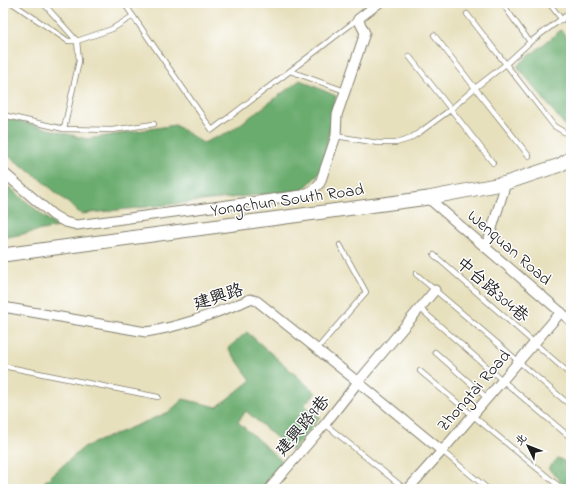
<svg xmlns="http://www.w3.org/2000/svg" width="574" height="492" font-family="'Indie Flower','LXGW WenKai TC',sans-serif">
	<rect width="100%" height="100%" fill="#fff"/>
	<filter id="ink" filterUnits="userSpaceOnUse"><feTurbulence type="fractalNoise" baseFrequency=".025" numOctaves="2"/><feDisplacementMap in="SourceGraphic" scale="8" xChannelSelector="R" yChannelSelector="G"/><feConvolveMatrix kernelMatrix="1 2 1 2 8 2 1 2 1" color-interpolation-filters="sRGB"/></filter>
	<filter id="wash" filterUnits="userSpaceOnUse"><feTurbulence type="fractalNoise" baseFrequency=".012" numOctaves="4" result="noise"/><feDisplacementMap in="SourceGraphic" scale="16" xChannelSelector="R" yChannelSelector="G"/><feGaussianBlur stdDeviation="0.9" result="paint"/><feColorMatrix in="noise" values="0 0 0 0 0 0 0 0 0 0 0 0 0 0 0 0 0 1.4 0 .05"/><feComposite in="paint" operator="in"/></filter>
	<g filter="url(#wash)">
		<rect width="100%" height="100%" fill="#e7e0bd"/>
		<g fill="#6bac6e" stroke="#446445">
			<polygon points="561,30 571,43 571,127 567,128 517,66"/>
			<polygon points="300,80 336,96 322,170 303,190 81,214 39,178 3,152 3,117 87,139 175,125 203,143 231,131"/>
			<polygon points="3,182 57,227 3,238"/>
			<polygon points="247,332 316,393 304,405 320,417 292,451 246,411 238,422 283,462 261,489 44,489 42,484 84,447 169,412 183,399 217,407 251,380 228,348"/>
			<polygon points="558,458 571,465 571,489 567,489 548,468"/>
		</g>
	</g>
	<g filter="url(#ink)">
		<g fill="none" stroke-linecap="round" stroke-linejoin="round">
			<defs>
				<g id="lane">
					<polyline points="12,3 68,41 77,41 112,29 133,16"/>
					<polyline points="43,3 77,41 79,61 64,129"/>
					<polyline points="124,3 212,130 290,71 358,19"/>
					<polyline points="502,3 530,42"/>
					<polyline points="549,3 562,20"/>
					<polyline points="467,14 554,126 569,135 571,136"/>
					<polyline points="434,35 475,88 529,156"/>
					<polyline points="409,56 493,163"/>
					<polyline points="290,71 345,91"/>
					<polyline points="3,115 64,129 112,130 154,124"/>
					<polyline points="336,136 378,143 396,143 409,139 420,132 450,110 475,88 506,64 530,42 571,12"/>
					<polyline points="434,255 571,375"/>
					<polyline points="416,274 571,406"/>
					<polyline points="424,312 502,380 571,438"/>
					<polyline points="317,349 366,292 340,245"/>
					<polyline points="435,352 487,398"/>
					<polyline points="3,366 158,397"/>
					<polyline points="420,371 472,415 560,487"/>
					<polyline points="325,424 405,489"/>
					<polyline points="442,451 488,489"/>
				</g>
				<g id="street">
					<polyline points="3,172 53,215 65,222 77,225 302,195 313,190 320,183 336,136 337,115 365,33 358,19 379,3"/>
					<polyline points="428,198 571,321"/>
					<polyline points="486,248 506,183"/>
					<path d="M3,307L146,332C180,327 210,315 241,303L250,299L257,301L358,382L442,451"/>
					<polyline points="269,489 325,424 358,382 435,290"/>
					<polyline points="408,489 442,451 561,312"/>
				</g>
				<polyline id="secondary" points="3,255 428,198 506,183 560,165 571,158"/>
			</defs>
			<use href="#lane" stroke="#827e6c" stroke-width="6"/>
			<use href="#street" stroke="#827e6c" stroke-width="11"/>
			<use href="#secondary" stroke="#827e6c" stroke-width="15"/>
			<use href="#lane" stroke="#fff" stroke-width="4.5"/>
			<use href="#street" stroke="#fff" stroke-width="9"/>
			<use href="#secondary" stroke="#fff" stroke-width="13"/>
		</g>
	</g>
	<g text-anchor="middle" stroke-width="3" stroke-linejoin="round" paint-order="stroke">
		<g font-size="17" fill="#1c1c1c" stroke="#fff">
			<text transform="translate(287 199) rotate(-8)" y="6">Yongchun South Road</text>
			<text transform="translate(510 247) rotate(41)" y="6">Wenquan Road</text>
			<text transform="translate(493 289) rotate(41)" y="6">中台路304巷</text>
			<text transform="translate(218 296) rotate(-18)" y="6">建興路</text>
			<text transform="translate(473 390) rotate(-49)" y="6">Zhongtai Road</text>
			<text transform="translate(302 425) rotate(-50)" y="6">建興路9巷</text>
		</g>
	</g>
	<rect width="574" height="492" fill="none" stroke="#fff" stroke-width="16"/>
	<g transform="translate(528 446) rotate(313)" stroke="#ffffff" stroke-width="3" paint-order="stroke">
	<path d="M0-3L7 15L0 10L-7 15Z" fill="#1c1c1c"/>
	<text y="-6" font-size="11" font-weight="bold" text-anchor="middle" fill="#1c1c1c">北</text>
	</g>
</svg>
